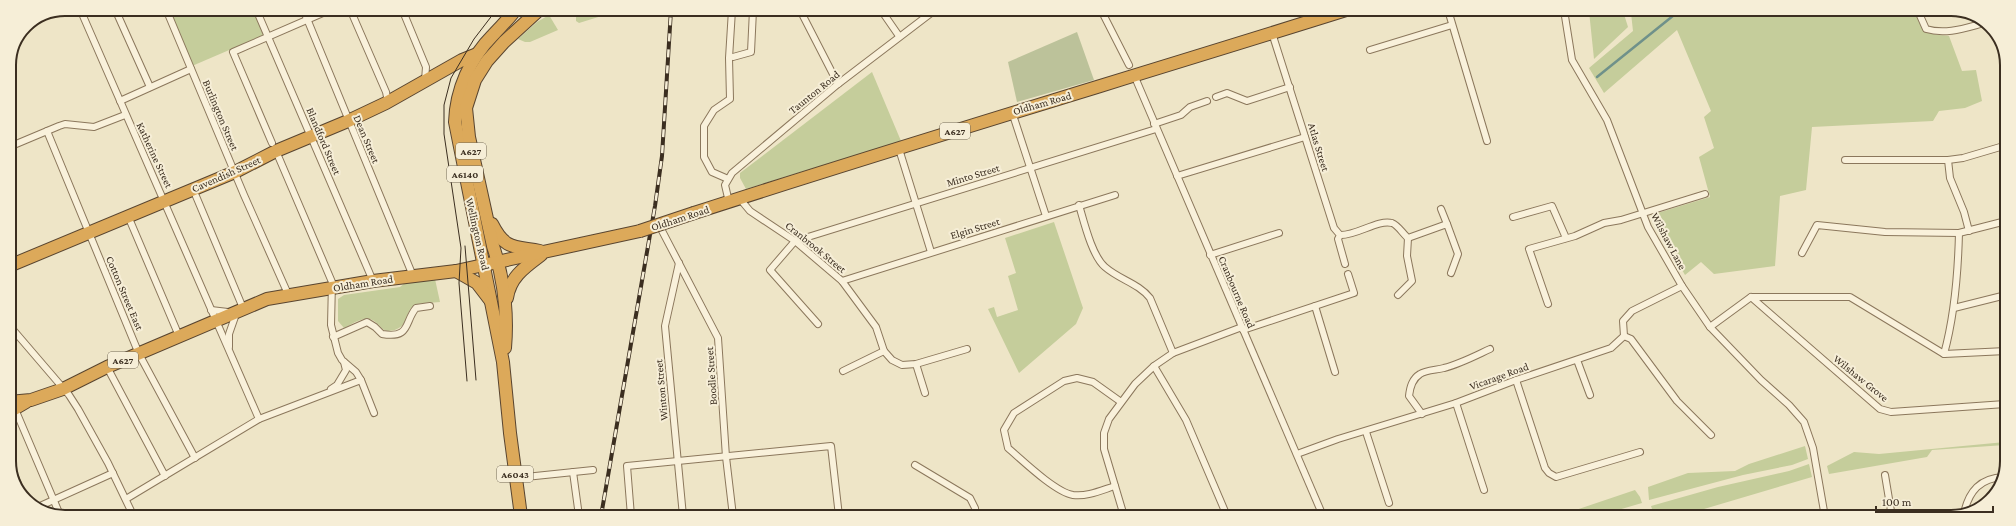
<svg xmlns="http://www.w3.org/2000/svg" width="2016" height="526" font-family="'Crimson Pro',serif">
	<rect width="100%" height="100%" fill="#eee5c7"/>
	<g fill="#c5cd9b">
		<polygon points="168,9 253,9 264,35 192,66"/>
		<polygon points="579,10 608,10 608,14 579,23 576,21 576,15"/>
		<polygon points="1589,11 1623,11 1628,27 1594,59"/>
		<path d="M1651,11H1863L1865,15L1879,11H1915C1922,32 1926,34 1949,36L1962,71L1976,70L1982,101L1965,108L1939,111L1933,121L1812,127L1806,190L1780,196L1775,266L1714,274L1701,262L1685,275L1651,215L1710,197L1699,157L1714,148L1704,117L1711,111L1677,30L1604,93L1589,68L1633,31L1631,13Z"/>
		<polygon points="549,15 558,30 530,42 525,42 518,39 537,22"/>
		<polygon points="872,72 901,141 746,189 740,178 740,173"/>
		<polygon points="1054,222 1083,308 1076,324 1019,373 988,309 994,307 997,317 1018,310 1008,276 1016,273 1005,238"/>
		<path d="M435,279L440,302C433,303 422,302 415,305C406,309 408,325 397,329C380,336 381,322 370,319C362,317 352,324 344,328L338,321V299L344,295L400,287L405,283Z"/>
		<polygon points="2005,442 2005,445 1932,450 1927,457 1829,474 1827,466 1854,452 1879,454"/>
		<polygon points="1805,446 1808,459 1792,465 1743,475 1649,500 1648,487 1688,473 1735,471 1749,464"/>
		<polygon points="1809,464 1812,477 1704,509 1654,515 1651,506 1718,487 1789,471"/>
		<polygon points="1635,490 1640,497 1642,503 1594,517 1555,517"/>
	</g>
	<polygon fill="#bcc29a" points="1077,32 1094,80 1017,102 1008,62"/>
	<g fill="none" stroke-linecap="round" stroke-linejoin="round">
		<polyline stroke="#6f918a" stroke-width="2.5" points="1597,77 1679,11"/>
		<defs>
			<g id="street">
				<polyline points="80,9 259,419"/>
				<polyline points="115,9 150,87"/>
				<polyline points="166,9 244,195 288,294"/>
				<polyline points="256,9 373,281"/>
				<polyline points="303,9 413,276"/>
				<polyline points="350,9 386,92 387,97 386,103"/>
				<polyline points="402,9 426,67 425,80"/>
				<polyline points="800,10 838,84"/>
				<polyline points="881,10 899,36"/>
				<polyline points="1101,10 1129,65"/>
				<polyline points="1448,10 1487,141"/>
				<polyline points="1564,10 1572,60 1607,120 1648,227 1682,286 1710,327 1761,380 1789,405 1804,422 1813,448 1825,517"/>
				<path d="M1918,11L1926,29C1946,35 1965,28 1984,23"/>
				<polyline points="1272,33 1334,228 1340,235 1338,239 1345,264"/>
				<polyline points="1370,50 1452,25"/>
				<polyline points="733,57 751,52 753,10"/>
				<polyline points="1134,75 1323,516"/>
				<polyline points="1216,97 1227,93 1247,101 1290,87"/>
				<polyline points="120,101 191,69"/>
				<polyline points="1012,112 1046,216"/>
				<polyline points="1154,124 1181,115 1190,107 1207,101"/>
				<polyline points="47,131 139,354 195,458"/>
				<polyline points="9,138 12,146"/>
				<polyline points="272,143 233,52 332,9"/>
				<polyline points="9,147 59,126 65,124 94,127 125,115"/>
				<polyline points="899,149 931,252"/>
				<polyline points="276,151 332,282 331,325 338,353 342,360 356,372 361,380 374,413"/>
				<polyline points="1845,160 1948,160 1963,158 2007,145"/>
				<polyline points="1948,160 1950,178 1964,212 1969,231"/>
				<polyline points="1177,176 1305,137"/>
				<polyline points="728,179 712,172 704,157 704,126 714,110 730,99 729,58 732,10"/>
				<polyline points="193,189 243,308"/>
				<polyline points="740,199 750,211 795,241 842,281 876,327 884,351 892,360 902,365 916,364 967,349"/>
				<polyline points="729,202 725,185 732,173 838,84 935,10"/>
				<path d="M1079,205C1084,222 1092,256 1105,267C1120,280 1138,283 1150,298L1173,353"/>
				<polyline points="1441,209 1447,224"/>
				<polyline points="128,216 179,336"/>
				<polyline points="1513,217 1552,206 1566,238"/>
				<polyline points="659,225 718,338 726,457 733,516"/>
				<path d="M1340,235C1356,236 1378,219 1392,223C1398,225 1403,234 1408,238L1447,224L1458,254L1451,273"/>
				<polyline points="1802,253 1817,225 1885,232 1959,233 2006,221"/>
				<polyline points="9,254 13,264"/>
				<polyline points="1210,255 1279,233"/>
				<polyline points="679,263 665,326 683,516"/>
				<polyline points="842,281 1115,195"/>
				<polyline points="1398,295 1412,281 1407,256 1408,238"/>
				<polyline points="1751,297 1880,409 1891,412 2005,404"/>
				<polyline points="1548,304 1529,249 1575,236 1604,223 1621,220 1705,194"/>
				<polyline points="1315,306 1335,372"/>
				<polyline points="1954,308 2006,295"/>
				<polyline points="211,310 228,312"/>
				<polyline points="818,324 770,270 795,241 1156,129"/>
				<polyline points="9,325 69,395 78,409 108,463 133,515"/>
				<polyline points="1710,327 1751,297 1850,297 1944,354 2006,351"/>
				<polyline points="1243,330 1354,293 1348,274"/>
				<polyline points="1624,336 1631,339 1677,401 1711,435"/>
				<path d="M333,337L367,322L375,327L382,334C411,339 404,322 416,308L430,306"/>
				<polyline points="229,347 229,334 236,314"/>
				<path d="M1944,354C1955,314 1958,274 1959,233"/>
				<polyline points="1577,360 1590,395"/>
				<polyline points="916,364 925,393"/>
				<polyline points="1154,366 1186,420 1227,516"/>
				<polyline points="107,367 165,476"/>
				<polyline points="843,371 884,351"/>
				<polyline points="1516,380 1545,468 1549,473 1556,477 1640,452"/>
				<polyline points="331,389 337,385 346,370 344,362"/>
				<polyline points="1456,403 1484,490"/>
				<polyline points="15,409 60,515"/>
				<path d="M1422,414L1409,396C1410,387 1412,379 1420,374C1426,370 1437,370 1444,368C1460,364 1475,356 1490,349"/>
				<polyline points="1366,432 1389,503"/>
				<polyline points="1297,454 1338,439 1456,403 1516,380 1611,348 1624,336 1623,321 1632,311 1682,286"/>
				<polyline points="9,463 24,498"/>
				<polyline points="915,465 970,498 975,508 976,516"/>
				<polyline points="573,472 579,516"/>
				<polyline points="1885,475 1892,517"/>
				<polyline points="516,478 593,470"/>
				<path d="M1115,486C1102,490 1087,497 1073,495C1055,492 1022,460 1008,448L1004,430L1014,413L1064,381L1077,378L1093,382L1121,402"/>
				<polyline points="126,499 259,419 361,380"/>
				<polyline points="38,507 113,473"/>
				<path d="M1964,513C1969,491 1980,478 2004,477"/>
				<polyline points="631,516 627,466 831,446 839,516"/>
				<polyline points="1124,516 1104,449 1104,433 1109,419 1135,384 1154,366 1173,353 1242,327"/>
			</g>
			<g id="highway">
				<path d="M516,9C509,19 501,26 493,35C470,58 456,90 455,122L503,362L510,433L521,516"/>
				<path d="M694,213C910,143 1129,78 1346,10"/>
				<path d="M492,224C505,250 514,246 540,251"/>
				<polyline points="9,266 235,172 276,151 348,121 386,103 462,60 477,54"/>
				<polyline points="456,271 477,283 490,300"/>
				<path d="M507,298C510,277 525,267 541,255"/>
				<path d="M505,348C508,313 504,279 493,246L469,137L466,108L475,80L487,61L504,42L540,9"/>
				<polyline points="9,402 31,400 63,389 107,367 267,299 373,281 456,271 640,231"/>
				<polyline points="9,412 26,402"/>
			</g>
		</defs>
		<use href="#street" stroke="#8b775c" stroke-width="8"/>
		<use href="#highway" stroke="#594530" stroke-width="14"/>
		<use href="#street" stroke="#f9f1db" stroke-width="6"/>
		<use href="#highway" stroke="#dca95a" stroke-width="12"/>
		<g stroke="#3b2e20" stroke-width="1">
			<polyline points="465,246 476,380"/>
			<polyline points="467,381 459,283 461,248 444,134 444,105 451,78 474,39 497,9"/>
		</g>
		<defs>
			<polyline id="rail" points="601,516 655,206 662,156 671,10"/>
		</defs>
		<use href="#rail" stroke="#3b2e20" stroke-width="4"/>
		<use href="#rail" stroke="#f6eed7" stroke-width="2.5" stroke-dasharray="8" stroke-linecap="butt"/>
		<defs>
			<polyline id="highway-bridge" points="640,231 694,213"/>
		</defs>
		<use href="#highway-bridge" stroke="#594530" stroke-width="14" stroke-linecap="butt"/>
		<use href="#highway-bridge" stroke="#dca95a" stroke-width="12"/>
	</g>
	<g text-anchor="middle" stroke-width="4" stroke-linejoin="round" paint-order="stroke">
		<g fill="#f6eed7" stroke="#736857" stroke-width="1">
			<rect x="940" y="123" width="30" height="16" rx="3"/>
			<rect x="456" y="143" width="30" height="16" rx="3"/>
			<rect x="447" y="166" width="36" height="16" rx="3"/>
			<rect x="108" y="352" width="30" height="16" rx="3"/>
			<rect x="497" y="466" width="36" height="16" rx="3"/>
		</g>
		<g font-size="10" font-weight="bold" fill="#3b2e20">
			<text x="955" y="135">A627</text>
			<text x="471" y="155">A627</text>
			<text x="465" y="178">A6140</text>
			<text x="123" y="364">A627</text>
			<text x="515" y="478">A6043</text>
		</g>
		<g font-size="11" fill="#3b2e20" stroke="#f6eed7">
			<text transform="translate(814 92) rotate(-39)" y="4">Taunton Road</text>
			<text transform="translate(1042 103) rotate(-16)" y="4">Oldham Road</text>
			<text transform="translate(221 115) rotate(67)" y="4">Burlington Street</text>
			<text transform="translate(367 139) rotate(67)" y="4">Dean Street</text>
			<text transform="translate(324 141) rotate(67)" y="4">Blandford Street</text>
			<text transform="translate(1319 147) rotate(73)" y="4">Atlas Street</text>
			<text transform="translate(155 155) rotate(65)" y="4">Katherine Street</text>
			<text transform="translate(226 174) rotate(-24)" y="4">Cavendish Street</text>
			<text transform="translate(973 175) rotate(-17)" y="4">Minto Street</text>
			<text transform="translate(680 218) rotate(-18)" y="4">Oldham Road</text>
			<text transform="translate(975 228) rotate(-17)" y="4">Elgin Street</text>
			<text transform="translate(478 234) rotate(77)" y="4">Wellington Road</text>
			<text transform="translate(1669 241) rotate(62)" y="4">Wilshaw Lane</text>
			<text transform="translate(816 247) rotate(39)" y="4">Cranbrook Street</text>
			<text transform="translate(363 283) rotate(-9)" y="4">Oldham Road</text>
			<text transform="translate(1237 292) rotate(67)" y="4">Cranbourne Road</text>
			<text transform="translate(125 293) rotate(67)" y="4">Cotton Street East</text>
			<text transform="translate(711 376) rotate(-94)" y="4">Boodle Street</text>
			<text transform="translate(1499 376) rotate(-20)" y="4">Vicarage Road</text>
			<text transform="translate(1861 378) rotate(39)" y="4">Wilshaw Grove</text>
			<text transform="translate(661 390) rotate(-95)" y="4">Winton Street</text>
		</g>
	</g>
	<path d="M0 0H2016V526H0ZM65 16H1951A49 49 0 0 1 2000 65V461A49 49 0 0 1 1951 510H65A49 49 0 0 1 16 461V65A49 49 0 0 1 65 16Z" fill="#f6eed7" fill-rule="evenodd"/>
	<path fill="none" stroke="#3b2e20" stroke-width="2" d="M65 16H1951A49 49 0 0 1 2000 65V461A49 49 0 0 1 1951 510H65A49 49 0 0 1 16 461V65A49 49 0 0 1 65 16Z"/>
	<path d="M1876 506v6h117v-6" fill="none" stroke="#3b2e20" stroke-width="2"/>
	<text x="1882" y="506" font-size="12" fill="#3b2e20" stroke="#f6eed7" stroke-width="3" paint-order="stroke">100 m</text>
</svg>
